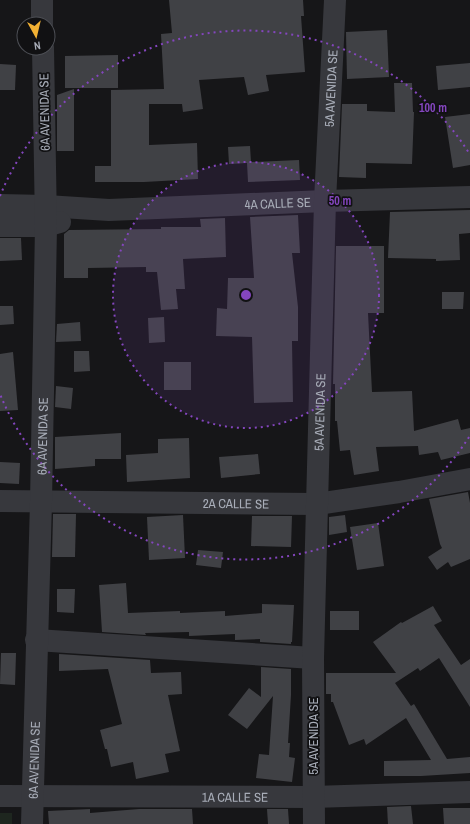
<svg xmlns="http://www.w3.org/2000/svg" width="470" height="824" font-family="'Archivo Narrow',sans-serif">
	<rect width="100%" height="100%" fill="#161618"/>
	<rect fill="#1e261f" x="0" y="813" width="12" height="11"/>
	<g fill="#404145">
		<polygon points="169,0 303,0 304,16 301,16 305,72 266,75 269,91 248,95 244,77 199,80 203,109 183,112 182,104 149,104 149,145 197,143 198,179 144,182 95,182 95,166 111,166 111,90 164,89 161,34 172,33"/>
		<polygon points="387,30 389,77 347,79 346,32"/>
		<polygon points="118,55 118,88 65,88 65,56"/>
		<polygon points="470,63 470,87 438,90 436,66"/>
		<polygon points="0,64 16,65 15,90 0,90"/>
		<polygon points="394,83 412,83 413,112 414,112 412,164 366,163 366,178 339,177 342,104 367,104 367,111 395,112"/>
		<polygon points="74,89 74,151 57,151 57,95"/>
		<polygon points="470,114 470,165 453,168 445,117"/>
		<polygon points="250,146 251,162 299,160 300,180 248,182 247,163 229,164 228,147"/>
		<polygon points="470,210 470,233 459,234 460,260 436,261 436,259 388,258 390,212"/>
		<polygon points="298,215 300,253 292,253 298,307 298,341 292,341 293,402 254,403 252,337 216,336 217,308 227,309 228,278 254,278 250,217"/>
		<polygon points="225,218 226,257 183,259 185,289 176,289 178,309 161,310 157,272 146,272 146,267 88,268 88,278 64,278 64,234 69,230 161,229 161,227 201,227 200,219"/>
		<polygon points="0,238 21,238 22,260 0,261"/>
		<polygon points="336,246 384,246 384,313 368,313 372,392 412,391 414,431 458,419 461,430 470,428 470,453 441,460 438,452 419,455 418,446 376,447 379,471 354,475 350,450 340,451 337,421 335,421 335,384 333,384"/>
		<polygon points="442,292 464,292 463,309 442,309"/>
		<polygon points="0,306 13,306 14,324 0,325"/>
		<polygon points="164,317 165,342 149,343 148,318"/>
		<polygon points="80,322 81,341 56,342 57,324"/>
		<polygon points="74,351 89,351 90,371 74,372"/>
		<polygon points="13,352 18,410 0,411 0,354"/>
		<rect x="164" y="362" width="27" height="28"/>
		<polygon points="56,386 73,388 71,409 55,407"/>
		<polygon points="121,433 121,459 95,459 95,466 55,469 55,437"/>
		<polygon points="189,438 190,478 127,482 126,455 158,453 158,439"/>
		<polygon points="258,454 260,474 221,478 219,457"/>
		<polygon points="0,462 20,463 19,484 0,483"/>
		<polygon points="468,492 470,503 470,559 451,567 448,562 437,570 428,557 442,548 440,544 429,499"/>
		<polygon points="53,514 76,514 75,557 52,557"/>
		<polygon points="183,515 185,558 149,560 147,517"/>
		<polygon points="345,515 347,532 329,535 329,517"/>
		<polygon points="252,516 292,516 291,547 251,546"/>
		<polygon points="378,523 384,566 357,570 350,527"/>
		<polygon points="198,550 223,552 221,568 196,565"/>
		<polygon points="126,583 128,613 180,611 180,613 225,611 225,616 262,613 262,604 294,605 292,642 291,642 291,644 260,642 260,639 235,640 235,634 189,636 189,632 145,633 146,635 102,632 99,585"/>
		<polygon points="57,589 75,589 74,613 57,612"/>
		<polygon points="433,606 442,621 434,625 461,665 470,659 470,707 439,658 420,671 418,668 395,683 411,706 414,704 447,759 470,757 470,773 421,776 384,776 384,761 431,760 406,718 366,745 364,739 349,745 333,702 331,702 331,694 326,694 326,673 396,673 373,642 401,622 402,623"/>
		<rect x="330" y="611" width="29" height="19"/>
		<polygon points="1,653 16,653 15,685 0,684"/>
		<polygon points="59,654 150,660 151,673 181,672 182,694 168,695 180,751 165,754 169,772 136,779 133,762 111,767 107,749 105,749 100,730 122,724 108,669 59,671"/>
		<polygon points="261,667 291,669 291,695 288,743 290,743 289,757 295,758 292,782 256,778 259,754 269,755 273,696 247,729 228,715 249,688 261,697"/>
		<polygon points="411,806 413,824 388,824 387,807"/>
		<polygon points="443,808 470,808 470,824 444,824"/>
		<polygon points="90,809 90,813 139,809 192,809 193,824 49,824 48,811"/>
		<polygon points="267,809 288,809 289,824 268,824"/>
	</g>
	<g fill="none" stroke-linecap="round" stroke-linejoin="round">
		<g stroke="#37383d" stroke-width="22">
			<polyline points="42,0 42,24"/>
			<path id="s1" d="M0,205L46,206L109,210L325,201L470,197"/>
			<polyline points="0,226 46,226 60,222"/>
			<path id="s2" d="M0,501L317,504L399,492L470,479"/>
			<polyline points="36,640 313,658"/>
			<path id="s3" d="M0,796L313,797L470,792"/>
			<path id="s4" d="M32,824L41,502L46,226L43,48"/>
			<path id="s5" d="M314,824L313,658L325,201L335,0"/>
		</g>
	</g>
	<circle cx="246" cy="295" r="133" fill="#8446be" fill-opacity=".12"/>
	<g fill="none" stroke="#8446be" stroke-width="2" stroke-dasharray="2 4">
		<circle cx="246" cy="295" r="133"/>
		<path d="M469 437A265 265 0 0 1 0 394M0 196A265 265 0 0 1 469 153"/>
	</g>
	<g text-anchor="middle" stroke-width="3.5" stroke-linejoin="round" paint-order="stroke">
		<g font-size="13" fill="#a8adb8" stroke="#111113">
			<text dy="5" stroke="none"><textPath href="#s5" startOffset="736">5A AVENIDA SE</textPath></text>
			<text transform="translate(44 112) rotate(-91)" y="5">6A AVENIDA SE</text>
			<text dy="5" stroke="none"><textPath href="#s1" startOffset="278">4A CALLE SE</textPath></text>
			<text dy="5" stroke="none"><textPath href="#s5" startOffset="412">5A AVENIDA SE</textPath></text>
			<text dy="5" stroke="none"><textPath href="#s4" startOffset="388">6A AVENIDA SE</textPath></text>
			<text dy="5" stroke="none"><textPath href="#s2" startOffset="236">2A CALLE SE</textPath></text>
			<text transform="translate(313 736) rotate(-90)" y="5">5A AVENIDA SE</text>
			<text dy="5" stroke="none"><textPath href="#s4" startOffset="64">6A AVENIDA SE</textPath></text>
			<text dy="5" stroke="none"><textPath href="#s3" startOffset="235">1A CALLE SE</textPath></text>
		</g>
	</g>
	<circle cx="246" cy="295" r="6" fill="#8446be" stroke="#111113" stroke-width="2"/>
	<g font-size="12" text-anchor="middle" font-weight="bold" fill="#8446be" stroke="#111113" stroke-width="3.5" stroke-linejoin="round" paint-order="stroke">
		<text x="433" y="112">100 m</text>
		<text x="340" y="205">50 m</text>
	</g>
	<g transform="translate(36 36) rotate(172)"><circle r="19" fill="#111113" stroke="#4d4f55"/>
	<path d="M0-3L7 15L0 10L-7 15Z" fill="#f2b134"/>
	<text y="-6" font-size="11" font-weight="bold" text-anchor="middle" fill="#a8adb8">N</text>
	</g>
</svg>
